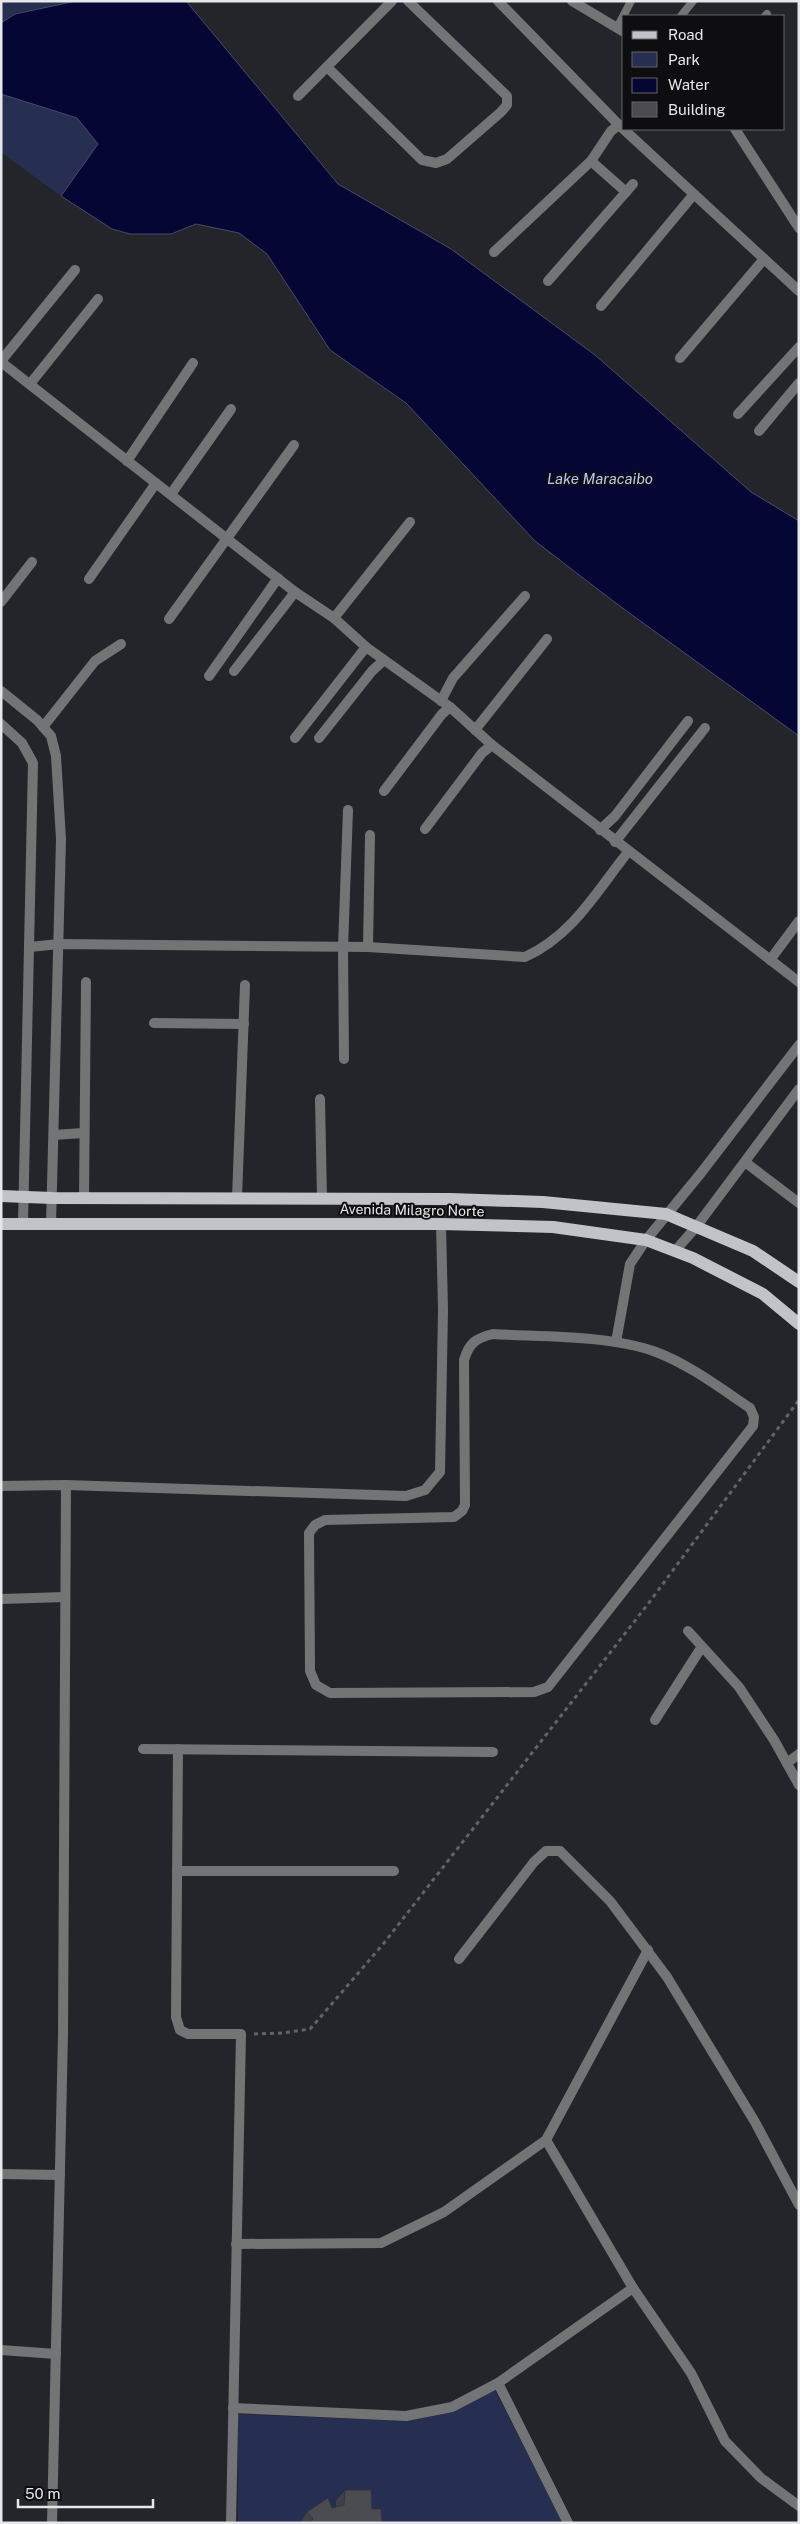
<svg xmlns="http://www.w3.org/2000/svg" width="800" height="2524" font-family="'Public Sans',sans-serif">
	<rect width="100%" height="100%" fill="#24252a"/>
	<g fill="#262e51">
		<polygon points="1,1 76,1 15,13 1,23"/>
		<polygon points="1,94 77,118 98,144 61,196 1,152"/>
		<polygon points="495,2390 563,2523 238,2523 238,2414 406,2421 453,2412"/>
	</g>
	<polygon fill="#060634" stroke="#494a6b" points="76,1 186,1 338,184 451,249 595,355 751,492 799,521 799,736 617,604 535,541 406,403 330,350 267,254 239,233 196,224 171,234 130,234 112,229 61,196 98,144 77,118 1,94 1,23 15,14"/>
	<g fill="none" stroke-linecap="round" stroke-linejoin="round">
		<polyline stroke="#626367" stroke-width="3" stroke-dasharray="4 4" stroke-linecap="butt" points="254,2034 283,2033 310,2029 330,2006 384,1943 648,1604 799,1400"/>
		<g stroke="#737476" stroke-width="8">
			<polyline points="681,16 693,1"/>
			<polyline points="765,16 767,14"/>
			<polyline points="617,28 631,1"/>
		</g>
		<g stroke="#737476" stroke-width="10">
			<polyline points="498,1 619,125 799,291"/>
			<polyline points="572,1 624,32"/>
			<polyline points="327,67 422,160 436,163 447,159 501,112 507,105 507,96 408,1"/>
			<polyline points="298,96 392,1"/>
			<polyline points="735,129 799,228"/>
			<polyline points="591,161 626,192"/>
			<polyline points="494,252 591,161 611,131 619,125"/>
			<polyline points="548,281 633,184"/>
			<polyline points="601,306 694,194"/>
			<polyline points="680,358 764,259"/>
			<polyline points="1,361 75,270"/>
			<polyline points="1,362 295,592 334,618 366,647 450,707 492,745 799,982"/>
			<polyline points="30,384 98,299"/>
			<polyline points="738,414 799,347"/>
			<polyline points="759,431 799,383"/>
			<polyline points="127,461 193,363"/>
			<polyline points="171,494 231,409"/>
			<polyline points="89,579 156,483"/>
			<polyline points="1,602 32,562"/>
			<polyline points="334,618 410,522"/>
			<polyline points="169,619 294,445"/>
			<polyline points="234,671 295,592"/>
			<polyline points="209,676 278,578"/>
			<polyline points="1,691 37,720 51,736 56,756 61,839 51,1224"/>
			<polyline points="441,701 453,678 525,596"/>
			<polyline points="1,724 22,743 33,763 23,1224"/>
			<polyline points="43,727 95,661 121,644"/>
			<polyline points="475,730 547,639"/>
			<polyline points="295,738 366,647"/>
			<polyline points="319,738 372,671 384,660"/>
			<polyline points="384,791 442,714 450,707"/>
			<polyline points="425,829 482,753 492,745"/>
			<polyline points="600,830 615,816 688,721"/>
			<polyline points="615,842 705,728"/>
			<path d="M30,947L59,944L368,947L525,957C573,935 596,892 628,852"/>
			<polyline points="368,947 370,835"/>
			<polyline points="770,960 799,921"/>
			<polyline points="154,1023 244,1024"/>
			<polyline points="344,1059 343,948 348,810"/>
			<polyline points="320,1099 322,1198"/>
			<polyline points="54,1135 83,1133"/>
			<polyline points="745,1162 799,1203"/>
			<polyline points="84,1197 86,982"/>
			<polyline points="237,1198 245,985"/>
			<polyline points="675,1251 696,1227 799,1089"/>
			<path d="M493,1334C542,1337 610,1335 656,1352C690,1365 720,1388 750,1408L754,1417L753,1426L548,1687L534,1692L330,1693L316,1685L310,1671L309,1533L315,1525L325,1520L454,1517L462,1511L465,1505L464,1360C469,1343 476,1338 493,1334Z"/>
			<polyline points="616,1342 630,1264 646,1240 701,1173 799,1045"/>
			<polyline points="66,1485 406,1496 425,1490 440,1472 443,1310 441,1224"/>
			<polyline points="1,1486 66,1485 63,2034 52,2523"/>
			<polyline points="1,1599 65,1597"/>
			<polyline points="688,1631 739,1687 774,1740 799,1785"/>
			<polyline points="655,1720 701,1648"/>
			<polyline points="143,1749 493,1752"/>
			<polyline points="178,1749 176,2017 180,2030 188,2034 241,2034 231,2523"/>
			<polyline points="787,1763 799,1754"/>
			<polyline points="177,1871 394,1871"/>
			<polyline points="459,1959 534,1862 546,1851 560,1851 610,1901 667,1977 755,2122 799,2205"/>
			<polyline points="546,2140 633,2288 691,2373 725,2441 761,2478 799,2506"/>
			<polyline points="1,2174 60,2175"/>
			<polyline points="236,2244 381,2243 444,2212 546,2140 648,1950"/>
			<polyline points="1,2350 56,2354"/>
			<polyline points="233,2408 406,2416 452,2407 498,2383"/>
			<polyline points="568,2523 498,2383 633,2288"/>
		</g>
		<g stroke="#c1c3c9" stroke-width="12">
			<polyline points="1,1196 52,1198 450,1199 543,1202 666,1214 753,1251 799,1282"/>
			<polyline points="1,1224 441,1224 553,1227 646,1240 693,1258 763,1294 799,1324"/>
		</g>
	</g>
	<polygon fill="#404147" points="345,2490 372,2509 382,2523 300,2523 307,2512 336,2507 336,2501"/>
	<polygon fill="#4b4c52" stroke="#343539" points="345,2490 371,2490 372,2509 381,2509 382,2523 310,2523 313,2519 307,2512 328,2498 332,2508 344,2505"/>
	<g text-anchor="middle" stroke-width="4" stroke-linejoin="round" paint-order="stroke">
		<g font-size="14" fill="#e6e7ea" stroke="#0e0e11">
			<text transform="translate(412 1210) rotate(1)" y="5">Avenida Milagro Norte</text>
		</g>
		<g font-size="15" font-style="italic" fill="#b9c7f8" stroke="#0e0e11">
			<text x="600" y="484">Lake Maracaibo</text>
		</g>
	</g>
	<rect width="800" height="2524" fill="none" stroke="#e6e7ea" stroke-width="5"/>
	<rect x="622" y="15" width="162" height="115" fill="#0e0e11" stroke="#646568"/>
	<rect x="632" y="31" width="25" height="8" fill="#c1c3c9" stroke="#646568"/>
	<text x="668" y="40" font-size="15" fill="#e6e7ea">Road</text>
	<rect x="632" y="52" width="25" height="15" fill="#262e51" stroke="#646568"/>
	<text x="668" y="65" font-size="15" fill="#e6e7ea">Park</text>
	<rect x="632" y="78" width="25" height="15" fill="#060634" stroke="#646568"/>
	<text x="668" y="90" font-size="15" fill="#e6e7ea">Water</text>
	<rect x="632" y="102" width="25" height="15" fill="#4b4c52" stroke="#646568"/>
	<text x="668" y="115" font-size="15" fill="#e6e7ea">Building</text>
	<path d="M18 2499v8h135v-8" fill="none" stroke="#e6e7ea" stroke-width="2.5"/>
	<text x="25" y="2499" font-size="15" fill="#e6e7ea" stroke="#0e0e11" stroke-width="4" paint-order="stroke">50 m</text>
</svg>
